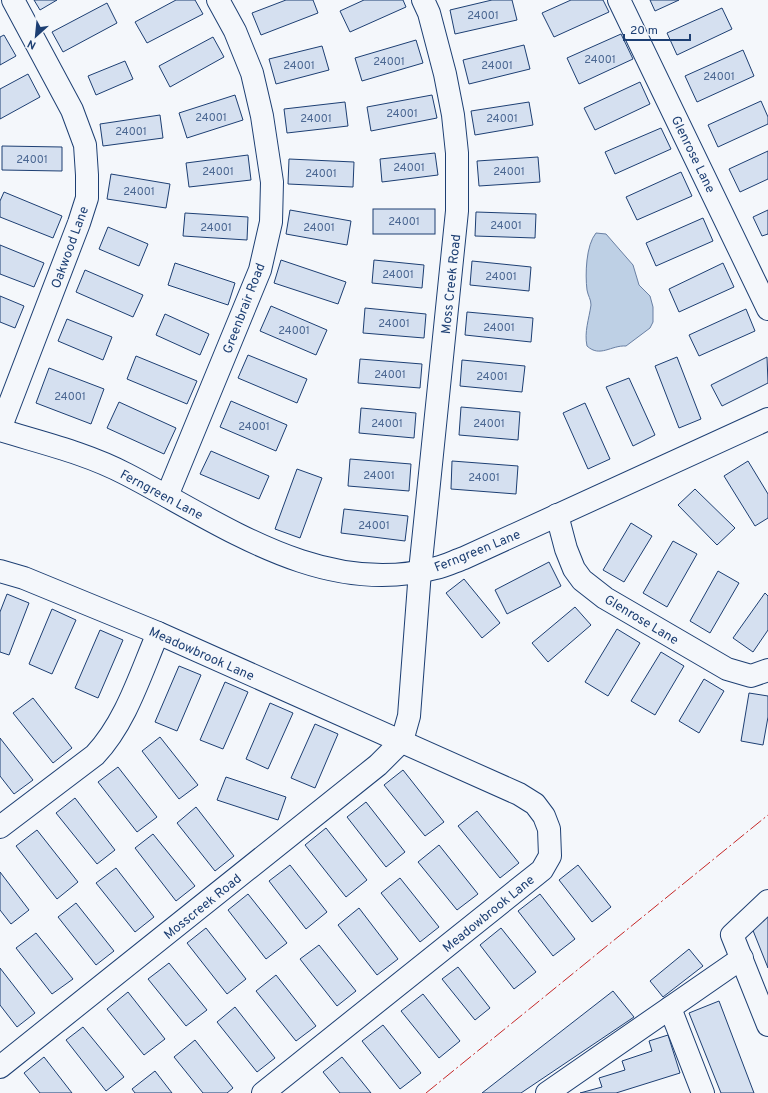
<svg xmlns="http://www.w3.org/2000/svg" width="768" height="1093" font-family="Overpass,sans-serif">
	<rect width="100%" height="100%" fill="#f4f7fb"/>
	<path fill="#bed0e5" stroke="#687fa3" d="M596,233L606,234L633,265L639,285L650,296L653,307V322L650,328L626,346C611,345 600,358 587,346C584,332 589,319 591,305C591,299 588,296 587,290C585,274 586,245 596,233Z"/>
	<g fill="#d5e0f0" stroke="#1d3f73">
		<polygon points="34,0 57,0 40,10"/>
		<polygon points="176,0 195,0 203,14 147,43 135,22"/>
		<polygon points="286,0 313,0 318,13 261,35 252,13"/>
		<polygon points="364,0 403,0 406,7 350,32 340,11"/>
		<polygon points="492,0 512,0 517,20 455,34 450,10"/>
		<polygon points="571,0 603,0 609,12 554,37 542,13"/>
		<polygon points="650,0 679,0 655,11"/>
		<polygon points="107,3 117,23 63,52 52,32"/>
		<polygon points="722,8 732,29 677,55 667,33"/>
		<polygon points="621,34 633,59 579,84 567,58"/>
		<polygon points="4,35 16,56 0,65 0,37"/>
		<polygon points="213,37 224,57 170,87 159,66"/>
		<polygon points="416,40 423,63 362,81 355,58"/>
		<polygon points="524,45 530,69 469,84 463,60"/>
		<polygon points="322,46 329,70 276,84 269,59"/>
		<polygon points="743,50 754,76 697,102 685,76"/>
		<polygon points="125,61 133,79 96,95 88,76"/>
		<polygon points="28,74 40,97 0,119 0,89"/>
		<polygon points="640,82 650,104 595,130 584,108"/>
		<polygon points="235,95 243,120 187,138 179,113"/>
		<polygon points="432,95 437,118 371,131 367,107"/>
		<polygon points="761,101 768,117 768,124 718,147 708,125"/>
		<polygon points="345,102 348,126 287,133 284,109"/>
		<polygon points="529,102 533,125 475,135 471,111"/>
		<polygon points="160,115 163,138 103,146 100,124"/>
		<polygon points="661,128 671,149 615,174 605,152"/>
		<polygon points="2,146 62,147 62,171 2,170"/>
		<polygon points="768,151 768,179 740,192 729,169"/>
		<polygon points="435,153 438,175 382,182 380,159"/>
		<polygon points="248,155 251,180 189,187 186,163"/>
		<polygon points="538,157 540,182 479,186 477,161"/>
		<polygon points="289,159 354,162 353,187 288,184"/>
		<polygon points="681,172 692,196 637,220 626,197"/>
		<polygon points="111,174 170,184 166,208 107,199"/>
		<polygon points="4,192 62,216 53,238 0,217 0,201"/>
		<rect x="373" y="209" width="62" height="25"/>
		<polygon points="290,210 351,221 347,245 286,234"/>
		<polygon points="768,210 768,234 762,236 753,217"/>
		<polygon points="476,212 536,214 535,238 475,236"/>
		<polygon points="185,213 248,217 247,240 183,236"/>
		<polygon points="703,218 713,241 656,266 646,243"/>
		<polygon points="108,227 148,244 139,266 99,249"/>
		<polygon points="0,245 44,263 34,287 0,274"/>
		<polygon points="281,260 346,282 338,304 274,283"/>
		<polygon points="374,260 424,265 422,288 372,283"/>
		<polygon points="472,261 531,267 529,291 470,285"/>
		<polygon points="175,263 235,283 228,305 168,285"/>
		<polygon points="723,263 734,287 679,312 669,289"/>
		<polygon points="85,270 143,295 133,317 76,292"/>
		<polygon points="0,296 24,306 15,328 0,322"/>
		<polygon points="271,306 327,330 316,355 260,331"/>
		<polygon points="365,308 426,314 424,338 363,333"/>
		<polygon points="746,309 755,331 699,356 689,335"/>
		<polygon points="467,312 533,318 531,342 465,335"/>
		<polygon points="165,314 209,334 200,355 156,335"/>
		<polygon points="67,319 112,337 103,360 58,341"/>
		<polygon points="248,355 307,379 297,403 238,378"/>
		<polygon points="136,356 197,381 187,404 127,379"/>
		<polygon points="677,357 701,419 679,428 655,366"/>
		<polygon points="767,357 768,383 722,406 711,385"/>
		<polygon points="360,359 422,364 420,388 358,383"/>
		<polygon points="462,360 525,366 522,392 460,386"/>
		<polygon points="49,368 104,389 91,424 36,403"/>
		<polygon points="629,378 655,435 633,446 606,387"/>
		<polygon points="231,401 287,425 276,451 220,427"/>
		<polygon points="119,402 176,428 164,454 107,428"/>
		<polygon points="585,403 610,459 588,469 563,413"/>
		<polygon points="461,407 520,412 518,440 459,435"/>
		<polygon points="361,408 416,413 414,438 359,433"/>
		<polygon points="211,451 269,476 259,499 200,474"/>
		<polygon points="350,459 411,464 409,491 348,486"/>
		<polygon points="452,461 518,466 516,494 451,489"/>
		<polygon points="748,461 768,494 768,518 755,526 724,476"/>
		<polygon points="297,469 322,478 300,538 275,529"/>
		<polygon points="695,489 735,528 717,545 678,505"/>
		<polygon points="344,509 408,516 405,541 341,533"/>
		<polygon points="631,523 652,536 624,582 603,570"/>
		<polygon points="673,541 697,554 667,607 643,593"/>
		<polygon points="549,562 561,586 507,614 495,590"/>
		<polygon points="718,571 739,583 710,633 690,621"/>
		<polygon points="464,579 500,623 482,638 446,593"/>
		<polygon points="765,593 768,596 768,630 753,652 733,638"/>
		<polygon points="7,594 29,603 9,655 0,652 0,612"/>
		<polygon points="575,607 591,625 548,662 532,643"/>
		<polygon points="52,609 76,620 52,674 29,664"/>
		<polygon points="617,629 640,643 608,696 585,682"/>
		<polygon points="100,630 123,640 98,698 75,688"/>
		<polygon points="661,652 684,666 655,715 631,701"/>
		<polygon points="179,666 201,675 177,731 155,722"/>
		<polygon points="704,679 724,691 699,733 679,721"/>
		<polygon points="225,682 248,692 223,749 200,740"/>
		<polygon points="749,693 768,696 768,717 763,745 741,741"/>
		<polygon points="33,698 72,748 53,763 13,713"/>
		<polygon points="270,703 293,713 268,769 246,759"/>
		<polygon points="315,724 338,734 315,788 291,778"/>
		<polygon points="160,737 198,785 179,799 142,751"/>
		<polygon points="0,738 33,780 14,794 0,776"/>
		<polygon points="118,767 157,817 137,832 98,782"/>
		<polygon points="403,770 444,822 425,836 384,785"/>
		<polygon points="226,777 286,797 278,820 217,800"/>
		<polygon points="75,798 115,850 97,864 56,813"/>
		<polygon points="366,802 405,852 386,867 347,817"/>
		<polygon points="196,807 234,856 215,871 177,823"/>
		<polygon points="477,811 519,863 500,878 458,826"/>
		<polygon points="326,828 367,880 346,897 305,845"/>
		<polygon points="37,830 78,882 57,899 16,846"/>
		<polygon points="153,834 195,886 176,901 135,848"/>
		<polygon points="439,845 478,894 457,910 418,862"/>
		<polygon points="290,865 327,912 306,929 269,881"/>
		<polygon points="578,865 611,907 592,922 559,880"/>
		<polygon points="116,868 154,917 135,932 96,883"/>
		<polygon points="0,872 29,910 11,924 0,910"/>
		<polygon points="400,878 439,927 420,942 381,893"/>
		<polygon points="248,894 287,943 266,959 228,910"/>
		<polygon points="540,894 575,939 553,956 518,911"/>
		<polygon points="76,903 114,951 96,965 58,917"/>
		<polygon points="359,908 398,959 377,975 338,925"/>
		<polygon points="768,914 768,968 752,928"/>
		<polygon points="206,928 246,979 227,994 187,943"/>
		<polygon points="501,928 536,972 514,989 480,945"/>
		<polygon points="36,933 73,979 52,994 16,948"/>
		<polygon points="319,945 356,991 337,1006 300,959"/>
		<polygon points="689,949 703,966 663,997 650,981"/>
		<polygon points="169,963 207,1010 186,1026 148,979"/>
		<polygon points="458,967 490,1008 475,1020 442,979"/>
		<polygon points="0,968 35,1013 17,1027 0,1005"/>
		<polygon points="276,975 316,1026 296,1041 256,991"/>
		<polygon points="613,991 634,1017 521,1093 482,1093"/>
		<polygon points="128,992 165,1039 144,1055 107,1009"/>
		<polygon points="423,994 460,1041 439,1058 401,1011"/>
		<polygon points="719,1001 754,1093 721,1093 689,1013"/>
		<polygon points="235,1007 275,1058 257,1072 217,1022"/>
		<polygon points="383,1025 421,1073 400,1089 362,1041"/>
		<polygon points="83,1027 124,1077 106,1091 66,1040"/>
		<polygon points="668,1035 680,1073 616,1093 580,1093 602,1087 599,1078 625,1070 622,1061 652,1051 649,1041"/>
		<polygon points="195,1040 233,1088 227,1093 203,1093 174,1057"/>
		<polygon points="44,1057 72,1093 40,1093 24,1073"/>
		<polygon points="342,1057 371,1093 340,1093 323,1072"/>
		<polygon points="155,1071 172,1093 135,1093 132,1089"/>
	</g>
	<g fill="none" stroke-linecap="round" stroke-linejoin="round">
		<defs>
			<g id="minor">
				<polyline points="619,0 768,309"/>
				<polyline points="0,429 79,223 87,198 87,175 85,145 72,110 13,0"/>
				<path d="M0,430C42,443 86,453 126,474C221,523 322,599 436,568C446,566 455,561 464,558L768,419"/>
				<polyline points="167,496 260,270 271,222 272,182 262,116 252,73 235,31 218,0"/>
				<polyline points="557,515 566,549 574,569 582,580 605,598 727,669 751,676 768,670"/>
				<polyline points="0,571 24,578 158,633 519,794 535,804 544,816 549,829 550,856 542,870 263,1093"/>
				<path d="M0,827L95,755C126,722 140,675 158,633"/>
				<polyline points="768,901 732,935 768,1025"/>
				<polyline points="670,1008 703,1093"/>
				<polyline points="0,1067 378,765 402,741 409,716 420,571 457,211 457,153 453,115 445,74 429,13 423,0"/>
				<polyline points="547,1093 742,958"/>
			</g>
		</defs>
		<use href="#minor" stroke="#1d3f73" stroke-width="24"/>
		<use href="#minor" stroke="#f4f7fb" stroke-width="22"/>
		<polyline stroke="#c62828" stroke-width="1" stroke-dasharray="14 3 2 3" stroke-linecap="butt" points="426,1093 768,815"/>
	</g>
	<g text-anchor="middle" stroke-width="3" stroke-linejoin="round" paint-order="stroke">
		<g font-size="11" fill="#4b6792">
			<text x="483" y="19">24001</text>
			<text x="600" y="63">24001</text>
			<text x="389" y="65">24001</text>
			<text x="299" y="69">24001</text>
			<text x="497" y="69">24001</text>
			<text x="719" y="80">24001</text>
			<text x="402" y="117">24001</text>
			<text x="211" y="121">24001</text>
			<text x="316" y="122">24001</text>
			<text x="502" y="122">24001</text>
			<text x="131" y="135">24001</text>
			<text x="32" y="163">24001</text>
			<text x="409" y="171">24001</text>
			<text x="218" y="175">24001</text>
			<text x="509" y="175">24001</text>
			<text x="321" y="177">24001</text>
			<text x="139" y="195">24001</text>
			<text x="404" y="225">24001</text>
			<text x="506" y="229">24001</text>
			<text x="216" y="231">24001</text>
			<text x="319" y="231">24001</text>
			<text x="398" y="278">24001</text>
			<text x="501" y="280">24001</text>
			<text x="394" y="327">24001</text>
			<text x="499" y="331">24001</text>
			<text x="294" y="334">24001</text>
			<text x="390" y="378">24001</text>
			<text x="492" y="380">24001</text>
			<text x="70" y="400">24001</text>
			<text x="387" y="427">24001</text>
			<text x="489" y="427">24001</text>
			<text x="254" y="430">24001</text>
			<text x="379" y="479">24001</text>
			<text x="484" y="481">24001</text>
			<text x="374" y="529">24001</text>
		</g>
		<g font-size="13" fill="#1d3f73" stroke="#f4f7fb">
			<text transform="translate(694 154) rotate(64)" y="5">Glenrose Lane</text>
			<text transform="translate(69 247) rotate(-70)" y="5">Oakwood Lane</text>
			<text transform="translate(450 284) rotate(-84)" y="5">Moss Creek Road</text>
			<text transform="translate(243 308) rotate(-69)" y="5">Greenbrair Road</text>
			<text transform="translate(162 494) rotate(28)" y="5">Ferngreen Lane</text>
			<text transform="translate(477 550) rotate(-22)" y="5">Ferngreen Lane</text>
			<text transform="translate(642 619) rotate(31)" y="5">Glenrose Lane</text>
			<text transform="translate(202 653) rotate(24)" y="5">Meadowbrook Lane</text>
			<text transform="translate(202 906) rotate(-39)" y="5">Mosscreek Road</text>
			<text transform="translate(488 913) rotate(-39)" y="5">Meadowbrook Lane</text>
		</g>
	</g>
	<g transform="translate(36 36) rotate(207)" stroke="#f4f7fb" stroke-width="3" paint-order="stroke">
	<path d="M0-3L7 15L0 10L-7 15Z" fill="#1d3f73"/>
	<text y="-6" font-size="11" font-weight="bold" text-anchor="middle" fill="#1d3f73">N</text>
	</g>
	<path d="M624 34v6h66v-6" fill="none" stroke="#1d3f73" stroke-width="2"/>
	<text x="630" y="34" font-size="12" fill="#1d3f73" stroke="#f4f7fb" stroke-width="3" paint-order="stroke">20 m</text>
</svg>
